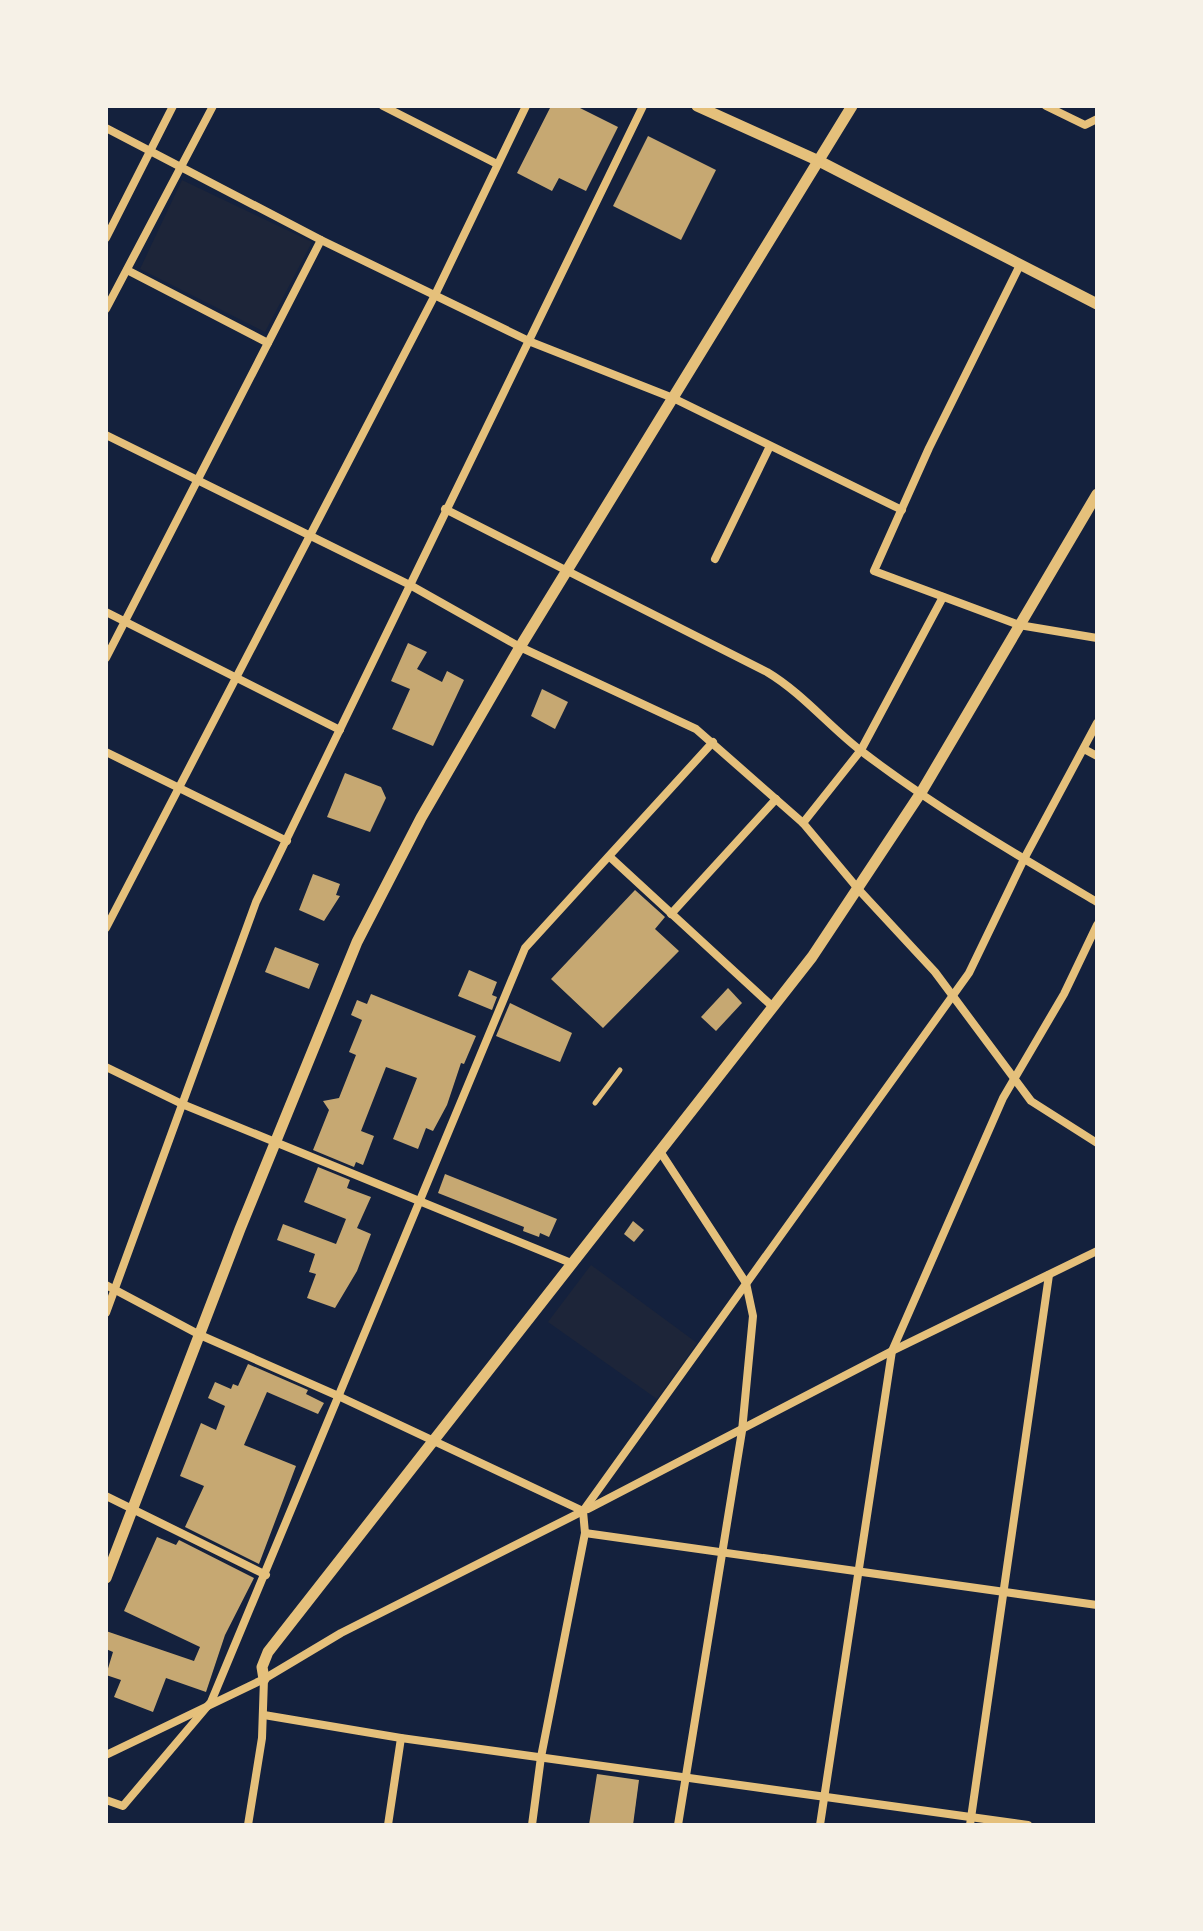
<svg xmlns="http://www.w3.org/2000/svg" width="1203" height="1931" font-family="Overpass,sans-serif">
	<rect width="100%" height="100%" fill="#14213d"/>
	<g fill="#1d2539">
		<polygon points="182,180 312,242 265,332 140,269"/>
		<polygon points="591,1265 697,1343 657,1399 548,1322"/>
	</g>
	<g fill="#c6a872">
		<polygon points="551,106 576,106 618,127 586,191 559,178 552,191 517,173"/>
		<polygon points="648,136 716,170 681,240 613,206"/>
		<polygon points="408,643 427,652 417,669 442,682 447,671 464,680 433,746 392,729 410,689 391,681"/>
		<polygon points="542,689 568,702 555,729 531,716"/>
		<polygon points="345,773 381,787 386,798 370,832 327,817"/>
		<polygon points="313,874 340,884 336,895 340,896 324,921 299,910"/>
		<polygon points="635,890 665,917 655,929 679,951 603,1028 551,979"/>
		<polygon points="275,947 319,964 309,989 265,972"/>
		<polygon points="469,970 497,982 492,995 497,997 492,1010 458,996"/>
		<polygon points="728,988 742,1003 716,1031 701,1017"/>
		<polygon points="371,994 476,1036 464,1064 461,1063 447,1105 433,1131 426,1128 418,1149 393,1139 417,1078 386,1067 361,1131 374,1136 363,1165 356,1162 354,1167 313,1150 329,1110 323,1101 339,1098 356,1055 349,1052 362,1020 351,1015 357,1000 367,1004"/>
		<polygon points="510,1003 572,1033 560,1062 496,1036"/>
		<polygon points="318,1167 350,1180 347,1188 371,1197 357,1228 371,1234 357,1271 335,1308 307,1298 316,1274 309,1272 315,1254 277,1240 283,1224 336,1244 346,1219 304,1202"/>
		<polygon points="445,1174 557,1219 549,1237 540,1233 539,1237 523,1231 524,1227 438,1193"/>
		<polygon points="633,1221 644,1230 634,1242 624,1234"/>
		<polygon points="248,1364 308,1390 306,1394 324,1403 318,1414 267,1392 244,1445 296,1466 259,1564 185,1527 204,1486 180,1476 201,1423 216,1430 225,1406 208,1398 215,1382 231,1389 233,1384 238,1386"/>
		<polygon points="157,1537 176,1545 179,1540 254,1578 225,1635 206,1692 166,1678 153,1712 114,1697 121,1680 106,1675 113,1652 106,1649 106,1631 194,1661 200,1647 124,1611"/>
		<polygon points="597,1774 639,1780 633,1825 589,1825"/>
	</g>
	<g fill="none" stroke-linecap="round" stroke-linejoin="round">
		<polyline stroke="#e5c07b" stroke-width="5" points="595,1103 620,1070"/>
		<g stroke="#e5c07b" stroke-width="8">
			<polyline points="383,106 497,164"/>
			<polyline points="1046,106 1085,125 1097,119"/>
			<polyline points="106,128 321,240 531,342 673,398 902,510"/>
			<polyline points="106,238 173,106"/>
			<polyline points="1020,265 929,448 874,571 1019,625 1097,638"/>
			<polyline points="127,270 268,343"/>
			<polyline points="106,309 213,106"/>
			<polyline points="106,435 410,585 520,647 696,729 803,823 859,890 935,972 1031,1101 1097,1143"/>
			<path d="M445,509L767,672C802,693 828,725 860,750C934,807 1017,855 1097,902"/>
			<polyline points="715,559 770,446"/>
			<polyline points="106,612 340,730"/>
			<polyline points="106,658 321,240"/>
			<polyline points="1084,749 1097,756"/>
			<polyline points="106,752 287,841"/>
			<polyline points="803,823 861,750 943,597"/>
			<polyline points="610,857 773,1007"/>
			<polyline points="671,914 776,799"/>
			<polyline points="106,928 435,295 526,106"/>
			<polyline points="106,1067 182,1104 571,1263"/>
			<polyline points="661,1153 746,1283 753,1316 742,1431 678,1825"/>
			<polyline points="106,1285 200,1335 336,1395 583,1511 341,1633 264,1679 106,1755"/>
			<polyline points="106,1313 256,902 643,106"/>
			<polyline points="106,1496 266,1575"/>
			<polyline points="588,1509 892,1351 1097,1251"/>
			<polyline points="585,1533 1097,1605"/>
			<polyline points="264,1715 401,1738 1028,1825"/>
			<polyline points="106,1800 123,1806 211,1702 525,948 713,742"/>
			<polyline points="248,1825 262,1738 264,1679"/>
			<polyline points="388,1825 401,1738"/>
			<polyline points="532,1825 541,1757 585,1533 583,1511 969,973 1024,859 1097,723"/>
			<polyline points="820,1825 892,1351 1003,1098 1064,994 1097,925"/>
			<polyline points="970,1825 1049,1275"/>
		</g>
		<g stroke="#e5c07b" stroke-width="11">
			<polyline points="697,106 819,161 1097,304"/>
			<polyline points="106,1578 240,1229 357,942 421,818 520,647 852,106"/>
			<polyline points="264,1679 262,1667 268,1652 812,957 922,791 1097,494"/>
		</g>
	</g>
	<rect width="1203" height="1931" fill="none" stroke="#f6f1e7" stroke-width="216"/>
</svg>
